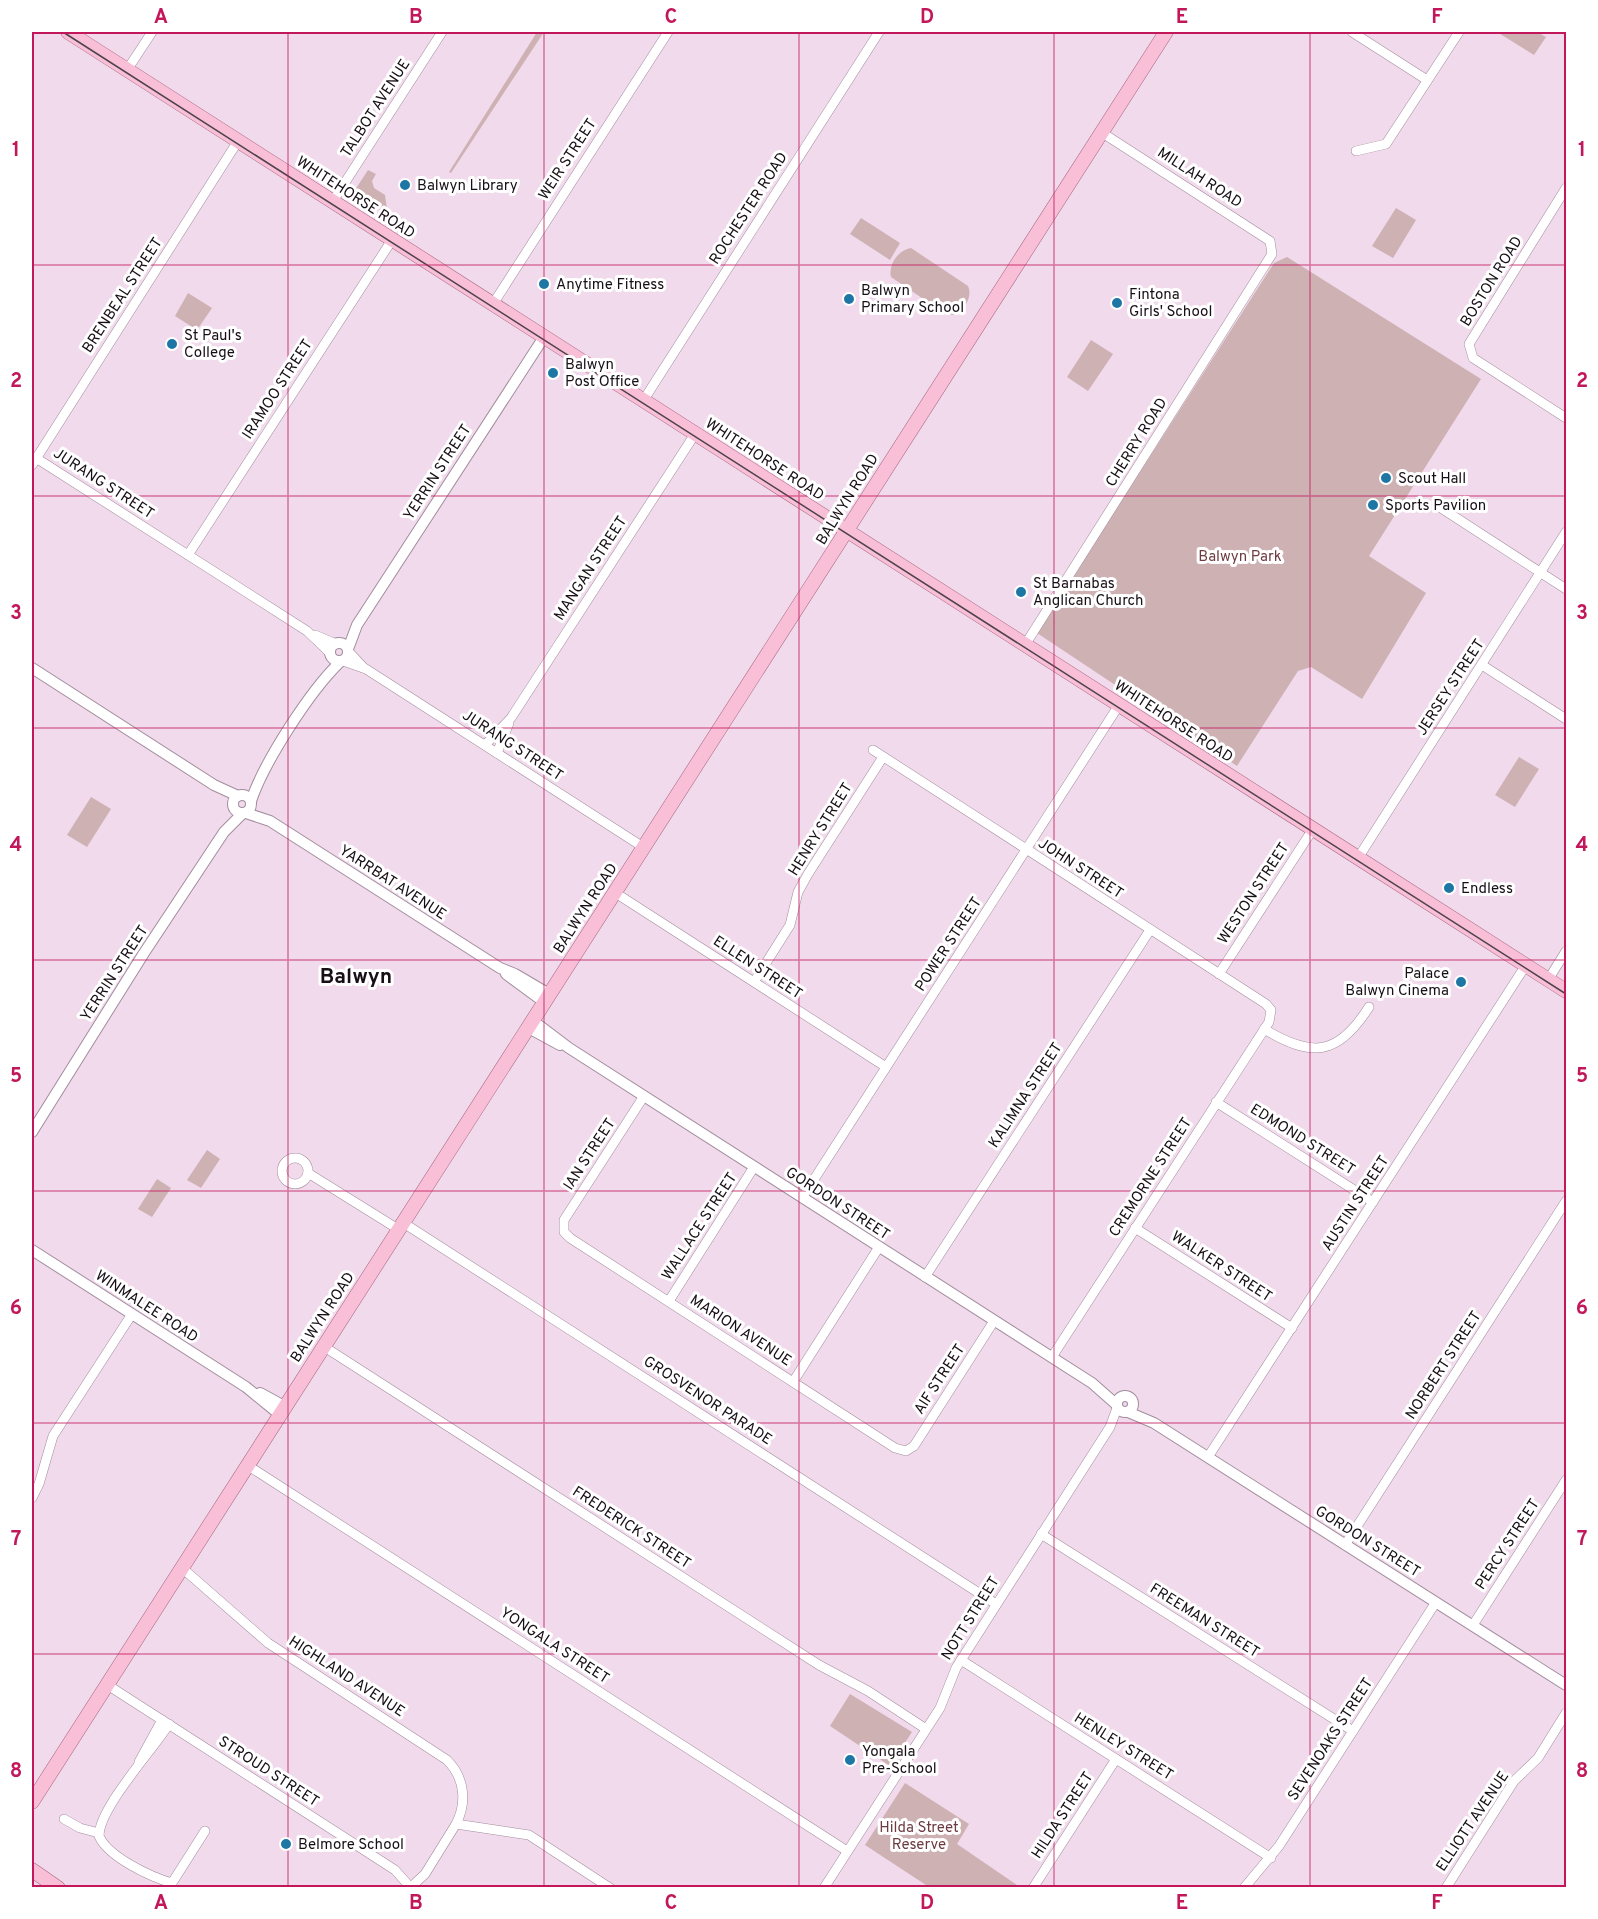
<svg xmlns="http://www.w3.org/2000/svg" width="1598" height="1919" font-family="Overpass,sans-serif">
	<rect width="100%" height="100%" fill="#f1daec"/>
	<g fill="#ceb1b3">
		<polygon points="537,32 544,32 451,173 449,172"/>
		<polygon points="1497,32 1537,32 1546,37 1534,55"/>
		<polygon points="368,170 376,174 372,181 374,188 385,195 387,209 384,213 353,193"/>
		<polygon points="1396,208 1416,220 1393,258 1372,246"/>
		<polygon points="861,218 900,243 890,260 850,234"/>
		<path d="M911,248L968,286C973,297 964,311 953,315L944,313L891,277C888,265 898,250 911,248Z"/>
		<polygon points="1287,257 1481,379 1369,556 1426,593 1362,699 1311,667 1298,671 1237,766 1037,633 1274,263"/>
		<polygon points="188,293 212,308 197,330 175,316"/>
		<polygon points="1091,340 1113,354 1088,391 1067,377"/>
		<polygon points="1519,757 1539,769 1515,807 1495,795"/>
		<polygon points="91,797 111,809 87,847 67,835"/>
		<polygon points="207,1150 220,1159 201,1188 187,1180"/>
		<polygon points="157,1179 171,1188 152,1217 138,1209"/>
		<polygon points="850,1694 912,1732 890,1766 830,1726"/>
		<polygon points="905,1783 969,1824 957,1844 1020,1887 929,1887 865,1845"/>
	</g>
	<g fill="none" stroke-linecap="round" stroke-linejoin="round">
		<defs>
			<g id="minor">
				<polyline points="1352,32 1427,80"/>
				<polyline points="127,70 152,32"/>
				<polyline points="1356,151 1386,144 1459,32"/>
				<polyline points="1566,188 1469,344 1473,358 1566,418"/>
				<polyline points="333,201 442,32"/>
				<polyline points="493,304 668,32"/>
				<polyline points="643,401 879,32"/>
				<polyline points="36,458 307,631 330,653"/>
				<polyline points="32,465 238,141"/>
				<polyline points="1438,506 1566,589"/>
				<polyline points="188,555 392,240"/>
				<polyline points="315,635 336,644"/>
				<polyline points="1025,645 1272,254 1270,241 1101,132"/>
				<polyline points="349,652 364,668"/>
				<polyline points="343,661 366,669 643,847"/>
				<polyline points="1482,665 1566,719"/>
				<polyline points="485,745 511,718 695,434"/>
				<polyline points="873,750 1266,1004 1271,1010 1269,1022 1052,1357"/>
				<polyline points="497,753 509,723"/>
				<polyline points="1358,858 1566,532"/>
				<polyline points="614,892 886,1067"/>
				<polyline points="1219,974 1313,829"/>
				<polyline points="1548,980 1566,951"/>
				<polyline points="754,982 790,925 798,892 808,874 883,757"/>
				<path d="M1264,1029C1312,1058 1338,1056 1369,1007"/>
				<polyline points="644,1096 564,1220 564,1232 570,1238 895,1448 906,1451 914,1446 994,1321"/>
				<polyline points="1216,1102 1373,1202"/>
				<circle cx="295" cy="1171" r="13"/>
				<polyline points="308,1173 398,1229"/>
				<polyline points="802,1198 1119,705"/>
				<polyline points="402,1222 996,1604"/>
				<polyline points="1135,1228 1292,1328"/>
				<polyline points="925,1277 1150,930"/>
				<polyline points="669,1301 754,1167"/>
				<polyline points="323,1346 819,1665 868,1691 926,1729"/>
				<polyline points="793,1382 879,1247"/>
				<polyline points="1208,1457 1526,965"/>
				<polyline points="247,1465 847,1851"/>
				<polyline points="32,1498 39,1484 53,1436 132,1314"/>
				<polyline points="1041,1534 1353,1731"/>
				<polyline points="1345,1545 1566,1201"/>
				<path d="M181,1567L268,1643L447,1760C465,1778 467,1803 456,1824"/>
				<polyline points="1473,1625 1566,1480"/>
				<polyline points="961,1660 1271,1858"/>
				<polyline points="106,1684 395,1870 411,1888"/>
				<path d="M169,1724C152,1751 99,1808 99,1836C108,1857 151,1877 172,1883L205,1831"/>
				<polyline points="139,1762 162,1720"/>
				<polyline points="64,1819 80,1828 99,1833"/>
				<polyline points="411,1887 425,1874 456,1824 529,1835 610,1888"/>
				<polyline points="824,1888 940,1708 956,1668 1110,1427 1117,1408"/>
				<polyline points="1033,1888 1116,1759"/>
				<polyline points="1244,1888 1279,1846 1436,1602"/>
				<polyline points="1446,1888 1514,1781 1538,1758 1566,1713"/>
			</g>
			<g id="tertiary">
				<circle cx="339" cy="652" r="9"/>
				<polyline points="348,649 357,625 544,337"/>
				<polyline points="32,668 214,785 238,796"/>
				<circle cx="242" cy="804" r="9"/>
				<path d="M251,801C264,762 310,691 340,662"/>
				<polyline points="246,813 270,821 500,968 515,974 549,994"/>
				<polyline points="506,974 544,1002"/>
				<polyline points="532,1020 569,1048 1092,1383 1117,1405"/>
				<polyline points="527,1027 560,1045"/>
				<polyline points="32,1132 144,953 224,832 242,814"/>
				<polyline points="32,1250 246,1387 279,1414"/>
				<polyline points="260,1393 284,1406"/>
				<circle cx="1125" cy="1404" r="8"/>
				<polyline points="1128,1412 1154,1423 1566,1685"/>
			</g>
			<g id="primary">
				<polyline points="68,32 1566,991"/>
				<polyline points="32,1802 1166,32"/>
				<polyline points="32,1870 58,1888"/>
			</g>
		</defs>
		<use href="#minor" stroke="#a28d9d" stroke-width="10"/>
		<use href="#tertiary" stroke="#a28d9d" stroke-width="12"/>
		<use href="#primary" stroke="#a66682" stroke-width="15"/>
		<use href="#minor" stroke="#fff" stroke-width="9"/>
		<use href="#tertiary" stroke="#fff" stroke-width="10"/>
		<use href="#primary" stroke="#f8bfd7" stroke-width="14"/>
		<polyline stroke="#4e434c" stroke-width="1.5" points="63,32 1566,994"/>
	</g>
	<path fill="none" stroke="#c2185b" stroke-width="1.5" stroke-opacity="0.55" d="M288,32V1888M544,32V1888M799,32V1888M1054,32V1888M1310,32V1888M32,265H1566M32,496H1566M32,728H1566M32,960H1566M32,1191H1566M32,1423H1566M32,1654H1566"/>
	<g fill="#1e76a5" stroke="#fff" stroke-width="2">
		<circle cx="405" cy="185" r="6"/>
		<circle cx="544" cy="284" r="6"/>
		<circle cx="849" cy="299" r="6"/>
		<circle cx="1117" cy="303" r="6"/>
		<circle cx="172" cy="344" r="6"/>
		<circle cx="553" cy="373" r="6"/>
		<circle cx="1386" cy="478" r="6"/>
		<circle cx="1373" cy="505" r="6"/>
		<circle cx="1021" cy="592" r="6"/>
		<circle cx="1449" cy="888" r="6"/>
		<circle cx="1461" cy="982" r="6"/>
		<circle cx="850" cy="1760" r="6"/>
		<circle cx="286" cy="1844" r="6"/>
	</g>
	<g text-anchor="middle" stroke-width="6" stroke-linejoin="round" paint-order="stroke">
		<g font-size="15" fill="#170f15" stroke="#fff">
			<text transform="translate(375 108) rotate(-57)" y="5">TALBOT AVENUE</text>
			<text transform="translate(567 159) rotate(-57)" y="5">WEIR STREET</text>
			<text transform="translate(1200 177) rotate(33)" y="5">MILLAH ROAD</text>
			<text transform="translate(356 197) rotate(33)" y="5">WHITEHORSE ROAD</text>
			<text transform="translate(748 208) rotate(-57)" y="5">ROCHESTER ROAD</text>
			<text transform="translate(1491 281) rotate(-58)" y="5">BOSTON ROAD</text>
			<text transform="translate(122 295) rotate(-57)" y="5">BRENBEAL STREET</text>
			<text transform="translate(277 389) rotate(-57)" y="5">IRAMOO STREET</text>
			<text transform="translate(1136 442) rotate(-58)" y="5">CHERRY ROAD</text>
			<text transform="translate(765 459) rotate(33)" y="5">WHITEHORSE ROAD</text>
			<text transform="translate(437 472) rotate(-57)" y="5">YERRIN STREET</text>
			<text transform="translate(104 483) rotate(33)" y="5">JURANG STREET</text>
			<text transform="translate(847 499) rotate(-58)" y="5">BALWYN ROAD</text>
			<text transform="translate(590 568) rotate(-57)" y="5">MANGAN STREET</text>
			<text transform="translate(1450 687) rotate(-57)" y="5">JERSEY STREET</text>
			<text transform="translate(1174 721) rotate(33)" y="5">WHITEHORSE ROAD</text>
			<text transform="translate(513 745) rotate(33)" y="5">JURANG STREET</text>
			<text transform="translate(820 829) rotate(-58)" y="5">HENRY STREET</text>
			<text transform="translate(1081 868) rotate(33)" y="5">JOHN STREET</text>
			<text transform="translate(393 882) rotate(33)" y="5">YARRBAT AVENUE</text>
			<text transform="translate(1253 893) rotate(-57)" y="5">WESTON STREET</text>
			<text transform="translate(585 908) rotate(-57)" y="5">BALWYN ROAD</text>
			<text transform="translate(948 944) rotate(-57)" y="5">POWER STREET</text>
			<text transform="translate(758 967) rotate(33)" y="5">ELLEN STREET</text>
			<text transform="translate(114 973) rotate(-57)" y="5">YERRIN STREET</text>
			<text transform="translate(1025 1095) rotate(-57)" y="5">KALIMNA STREET</text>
			<text transform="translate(1303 1139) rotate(32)" y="5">EDMOND STREET</text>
			<text transform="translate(589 1154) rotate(-57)" y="5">IAN STREET</text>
			<text transform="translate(1150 1177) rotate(-57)" y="5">CREMORNE STREET</text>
			<text transform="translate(838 1203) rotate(33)" y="5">GORDON STREET</text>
			<text transform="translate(1355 1203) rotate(-57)" y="5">AUSTIN STREET</text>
			<text transform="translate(699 1226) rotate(-57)" y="5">WALLACE STREET</text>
			<text transform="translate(1222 1266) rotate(33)" y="5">WALKER STREET</text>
			<text transform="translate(147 1306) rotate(33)" y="5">WINMALEE ROAD</text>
			<text transform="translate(322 1317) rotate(-57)" y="5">BALWYN ROAD</text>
			<text transform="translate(741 1330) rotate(33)" y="5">MARION AVENUE</text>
			<text transform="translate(1443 1365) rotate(-57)" y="5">NORBERT STREET</text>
			<text transform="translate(939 1379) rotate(-57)" y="5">AIF STREET</text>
			<text transform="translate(708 1400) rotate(33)" y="5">GROSVENOR PARADE</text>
			<text transform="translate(632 1527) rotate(33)" y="5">FREDERICK STREET</text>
			<text transform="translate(1368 1541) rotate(32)" y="5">GORDON STREET</text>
			<text transform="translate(1507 1544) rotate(-57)" y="5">PERCY STREET</text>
			<text transform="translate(970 1618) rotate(-58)" y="5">NOTT STREET</text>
			<text transform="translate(1205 1620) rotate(32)" y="5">FREEMAN STREET</text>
			<text transform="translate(555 1645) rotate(33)" y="5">YONGALA STREET</text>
			<text transform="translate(347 1676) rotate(33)" y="5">HIGHLAND AVENUE</text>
			<text transform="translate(1330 1739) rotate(-57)" y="5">SEVENOAKS STREET</text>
			<text transform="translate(1124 1746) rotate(32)" y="5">HENLEY STREET</text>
			<text transform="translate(269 1771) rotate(33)" y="5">STROUD STREET</text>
			<text transform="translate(1062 1815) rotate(-57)" y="5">HILDA STREET</text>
			<text transform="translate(1472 1821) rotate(-56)" y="5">ELLIOTT AVENUE</text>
		</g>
		<g font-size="15" fill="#170f15" stroke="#fff" text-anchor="start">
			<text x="417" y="190">Balwyn Library</text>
			<text x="556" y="289">Anytime Fitness</text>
			<text x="861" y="295">Balwyn<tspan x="861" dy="17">Primary School</tspan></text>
			<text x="1129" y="299">Fintona<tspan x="1129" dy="17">Girls' School</tspan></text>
			<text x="184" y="340">St Paul's<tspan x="184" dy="17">College</tspan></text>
			<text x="565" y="369">Balwyn<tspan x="565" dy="17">Post Office</tspan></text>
			<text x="1398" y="483">Scout Hall</text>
			<text x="1385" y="510">Sports Pavilion</text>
			<text x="1033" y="588">St Barnabas<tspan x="1033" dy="17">Anglican Church</tspan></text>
			<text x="1461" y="893">Endless</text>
			<text x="1449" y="978" text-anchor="end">Palace<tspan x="1449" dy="17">Balwyn Cinema</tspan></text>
			<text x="862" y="1756">Yongala<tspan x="862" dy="17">Pre-School</tspan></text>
			<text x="298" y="1849">Belmore School</text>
		</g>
		<g font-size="15" fill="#6d3b41" stroke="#fff">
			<text x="1240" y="561">Balwyn Park</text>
			<text x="919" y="1832">Hilda Street<tspan x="919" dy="17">Reserve</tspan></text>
		</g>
		<g font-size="21" font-weight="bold" fill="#170f15" stroke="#fff">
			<text x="356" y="983">Balwyn</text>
		</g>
	</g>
	<rect width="1598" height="1919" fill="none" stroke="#ffffff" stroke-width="66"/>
	<rect x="33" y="33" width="1532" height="1853" fill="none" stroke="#c2185b" stroke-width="2"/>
	<g font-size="20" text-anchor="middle" font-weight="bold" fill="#c2185b">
		<text x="161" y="23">A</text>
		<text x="416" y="23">B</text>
		<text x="671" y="23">C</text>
		<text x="927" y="23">D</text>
		<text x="1182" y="23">E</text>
		<text x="1437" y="23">F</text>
		<text x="16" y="156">1</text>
		<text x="1582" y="156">1</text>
		<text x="16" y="387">2</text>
		<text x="1582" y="387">2</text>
		<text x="16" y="619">3</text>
		<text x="1582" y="619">3</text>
		<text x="16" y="851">4</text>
		<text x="1582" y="851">4</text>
		<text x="16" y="1082">5</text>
		<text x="1582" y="1082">5</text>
		<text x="16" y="1314">6</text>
		<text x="1582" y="1314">6</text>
		<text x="16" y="1545">7</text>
		<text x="1582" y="1545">7</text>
		<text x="16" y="1777">8</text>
		<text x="1582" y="1777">8</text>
		<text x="161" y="1909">A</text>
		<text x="416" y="1909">B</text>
		<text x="671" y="1909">C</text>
		<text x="927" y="1909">D</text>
		<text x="1182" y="1909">E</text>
		<text x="1437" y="1909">F</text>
	</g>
</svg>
